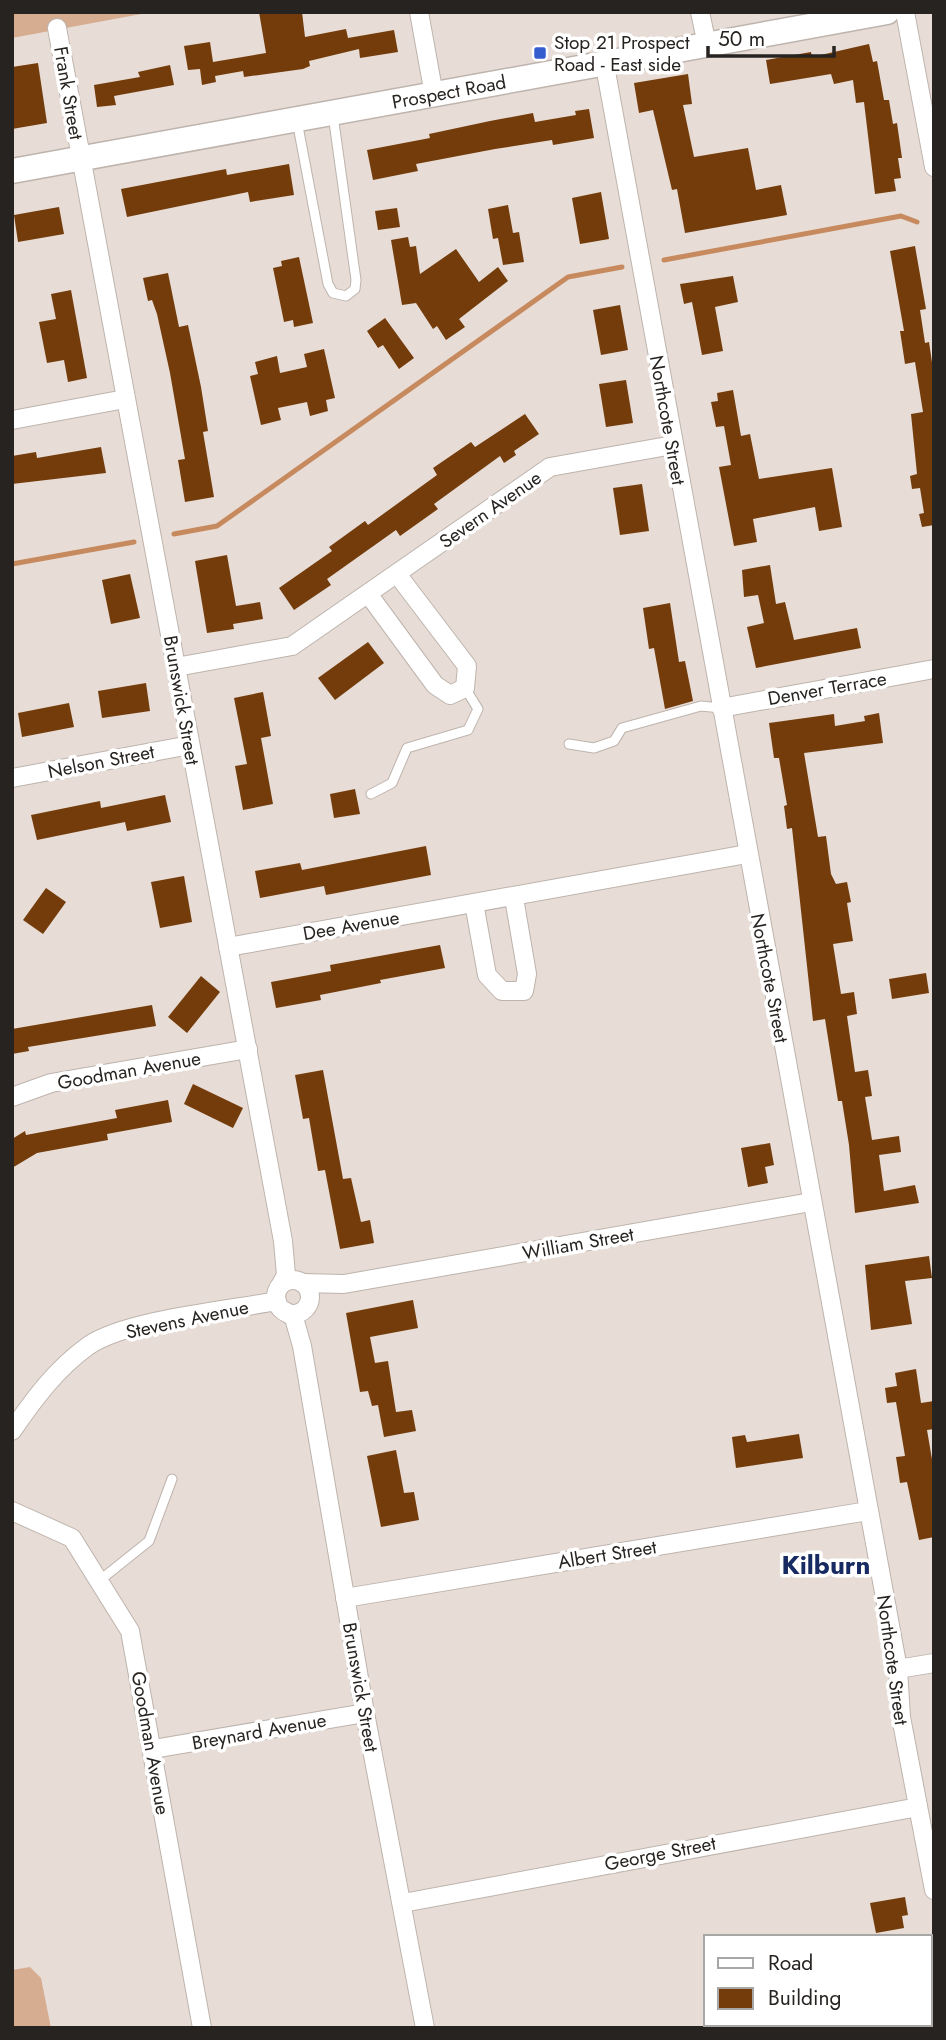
<svg xmlns="http://www.w3.org/2000/svg" width="946" height="2040" font-family="Jost,sans-serif">
	<rect width="100%" height="100%" fill="#e7dcd6"/>
	<g fill="#d7ad91">
		<polygon points="12,12 152,12 12,38"/>
		<polygon points="30,1967 41,1978 51,2028 12,2028 12,1970"/>
	</g>
	<g fill="none" stroke-linecap="round" stroke-linejoin="round">
		<g stroke="#c78a5e" stroke-width="5">
			<polyline points="664,260 901,216 917,222"/>
			<polyline points="174,534 217,526 568,277 622,267"/>
			<polyline points="12,564 134,542"/>
		</g>
	</g>
	<g fill="#733c0a">
		<polygon points="259,12 302,12 305,37 346,29 348,38 394,30 398,52 360,58 359,49 309,61 310,66 303,69 244,77 243,71 215,76 216,82 202,85 200,69 188,70 184,46 210,42 213,62 266,53"/>
		<polygon points="869,44 873,62 877,61 884,100 889,100 893,124 897,123 902,158 898,158 901,178 894,179 896,191 875,194 864,102 856,103 853,80 834,84 831,74 770,84 766,60 811,52 812,57"/>
		<polygon points="38,63 47,123 12,129 12,67"/>
		<polygon points="170,65 174,85 114,96 116,105 97,107 94,85 140,77 138,72"/>
		<polygon points="688,74 692,104 683,105 694,157 748,148 756,190 781,185 787,215 685,233 677,189 672,190 653,110 639,113 634,83"/>
		<polygon points="589,109 594,138 553,145 552,140 495,149 416,164 418,171 373,180 367,150 430,138 429,134 490,121 533,113 535,122 576,115 575,111"/>
		<polygon points="289,164 294,195 250,202 248,192 127,217 121,189 226,169 227,175"/>
		<polygon points="601,192 609,239 580,244 572,198"/>
		<polygon points="508,205 513,233 519,232 524,262 503,265 498,238 493,239 488,209"/>
		<polygon points="59,207 64,234 18,242 14,215"/>
		<polygon points="397,208 400,227 378,230 375,211"/>
		<polygon points="408,237 410,247 416,246 420,274 456,249 479,282 498,267 508,281 459,319 465,327 446,340 437,326 433,329 416,303 402,305 391,240"/>
		<polygon points="915,246 926,309 920,310 925,343 929,342 934,376 934,525 922,527 919,514 924,513 920,488 912,489 910,476 917,474 911,414 923,412 915,362 905,364 900,331 904,331 890,251"/>
		<polygon points="299,257 313,323 294,327 293,320 284,322 273,268 282,266 281,261"/>
		<polygon points="168,273 179,327 188,325 201,387 208,431 203,432 214,497 185,502 178,460 185,459 170,373 157,314 152,300 148,301 143,278"/>
		<polygon points="733,276 738,302 715,307 723,351 702,355 692,302 684,304 680,284"/>
		<polygon points="71,290 87,378 68,382 64,360 47,363 39,322 56,319 51,294"/>
		<polygon points="620,305 628,350 601,355 593,310"/>
		<polygon points="385,318 414,358 399,369 383,345 378,348 367,331"/>
		<polygon points="324,349 335,398 326,400 328,411 310,416 307,402 278,408 281,420 261,425 250,376 258,374 255,362 277,356 280,373 307,367 304,354"/>
		<polygon points="626,380 633,423 606,427 599,384"/>
		<polygon points="733,390 741,436 750,434 759,479 832,468 842,527 819,531 815,507 753,519 757,542 734,546 719,467 731,465 724,426 716,427 711,402 718,401 717,393"/>
		<polygon points="525,414 539,434 514,451 516,455 504,463 500,456 434,504 438,509 400,536 396,530 327,579 331,585 294,610 279,588 332,551 329,547 365,521 368,525 437,475 433,468 471,442 475,447"/>
		<polygon points="101,447 106,473 12,484 12,456 36,452 37,458"/>
		<polygon points="642,484 649,531 620,535 613,488"/>
		<polygon points="227,555 236,606 260,602 263,619 233,624 234,629 207,633 195,561"/>
		<polygon points="770,565 776,604 785,602 794,640 857,628 861,648 756,668 747,627 764,623 758,595 744,597 742,570"/>
		<polygon points="130,574 140,618 111,624 102,580"/>
		<polygon points="670,603 679,662 685,661 693,701 665,709 654,648 649,649 643,608"/>
		<polygon points="368,642 384,663 335,700 318,678"/>
		<polygon points="146,683 150,711 102,718 98,691"/>
		<polygon points="263,692 271,736 261,738 273,804 243,810 235,766 247,764 234,698"/>
		<polygon points="69,703 74,727 22,737 18,713"/>
		<polygon points="879,713 883,743 804,753 818,837 826,836 831,874 836,884 847,882 851,902 847,903 853,941 833,944 841,994 854,992 857,1014 847,1016 855,1072 868,1070 872,1096 865,1097 872,1140 899,1136 901,1152 879,1155 884,1191 915,1185 919,1203 855,1213 849,1145 842,1101 838,1101 825,1019 813,1021 792,828 787,829 784,806 787,805 779,758 774,758 769,723 834,714 835,726 865,721 864,716"/>
		<polygon points="355,789 360,814 334,818 330,794"/>
		<polygon points="165,795 171,822 127,831 125,822 37,840 31,815 100,801 101,808"/>
		<polygon points="426,846 431,875 326,895 324,886 260,898 255,871 300,863 302,870"/>
		<polygon points="184,876 192,922 160,928 151,882"/>
		<polygon points="46,888 66,902 43,934 23,920"/>
		<polygon points="440,945 445,968 380,980 381,983 320,995 321,1000 276,1008 271,982 331,971 330,965"/>
		<polygon points="926,973 929,993 892,999 889,979"/>
		<polygon points="201,976 220,992 187,1033 168,1017"/>
		<polygon points="152,1005 156,1026 28,1047 29,1051 12,1054 12,1029"/>
		<polygon points="323,1070 343,1179 351,1178 361,1222 370,1220 374,1243 340,1249 325,1170 318,1171 309,1118 303,1119 295,1075"/>
		<polygon points="193,1084 243,1108 233,1128 184,1104"/>
		<polygon points="168,1100 172,1122 107,1134 108,1140 37,1153 12,1168 12,1139 25,1131 26,1135 117,1118 115,1110"/>
		<polygon points="770,1143 774,1165 765,1167 768,1183 748,1187 741,1148"/>
		<polygon points="929,1256 932,1278 905,1281 912,1324 871,1330 865,1265"/>
		<polygon points="413,1300 418,1328 370,1337 375,1363 388,1361 396,1412 412,1410 416,1431 384,1437 378,1405 372,1406 368,1391 360,1392 346,1313"/>
		<polygon points="916,1369 921,1403 934,1401 934,1429 927,1430 934,1471 934,1537 919,1540 907,1482 900,1483 896,1457 905,1456 896,1402 887,1403 885,1388 897,1386 895,1373"/>
		<polygon points="799,1434 803,1458 736,1468 732,1437 745,1435 747,1442"/>
		<polygon points="396,1450 404,1493 414,1492 419,1520 381,1527 367,1456"/>
		<polygon points="905,1897 908,1915 902,1916 904,1928 876,1933 870,1903"/>
	</g>
	<g fill="none" stroke-linecap="round" stroke-linejoin="round">
		<defs>
			<g id="lane">
				<polyline points="297,121 328,284 333,293 346,296 355,289 356,280 333,115"/>
				<polyline points="569,744 594,748 614,741 622,728 701,706 721,708"/>
				<polyline points="371,794 392,783 407,748 468,730 478,709 465,688"/>
				<polyline points="99,1581 149,1541 172,1479"/>
			</g>
			<g id="street">
				<polyline points="419,12 434,95"/>
				<polyline points="700,12 707,45"/>
				<polyline points="905,12 934,167"/>
				<polyline points="57,28 283,1241 286,1275 280,1286"/>
				<polyline points="605,66 898,1669 901,1717 934,1890"/>
				<polyline points="12,420 125,399"/>
				<polyline points="369,595 435,685 450,695 465,688 467,666 397,574"/>
				<polyline points="176,667 292,646 550,467 673,445"/>
				<polyline points="721,708 934,669"/>
				<polyline points="12,778 190,745"/>
				<polyline points="474,903 487,975 502,991 524,991 527,974 514,898"/>
				<polyline points="228,947 747,854"/>
				<polyline points="12,1097 51,1083 248,1049"/>
				<circle cx="293" cy="1297" r="17"/>
				<polyline points="302,1283 344,1284 811,1202"/>
				<polyline points="285,1311 294,1318 302,1346 365,1713 425,2028"/>
				<path d="M12,1431C34,1399 56,1369 88,1346C125,1320 229,1310 277,1301"/>
				<polyline points="12,1511 72,1538 130,1631 202,2028"/>
				<polyline points="345,1598 868,1511"/>
				<polyline points="898,1669 934,1663"/>
				<polyline points="153,1749 365,1713"/>
				<polyline points="403,1903 918,1807"/>
			</g>
			<g id="secondary">
				<path id="s1" d="M12,171L887,12"/>
			</g>
		</defs>
		<use href="#lane" stroke="#beb4ad" stroke-width="11"/>
		<use href="#street" stroke="#beb4ad" stroke-width="20"/>
		<use href="#secondary" stroke="#beb4ad" stroke-width="27"/>
		<use href="#lane" stroke="#fff" stroke-width="9"/>
		<use href="#street" stroke="#fff" stroke-width="18"/>
		<use href="#secondary" stroke="#fff" stroke-width="24"/>
	</g>
	<rect fill="#365dcd" stroke="#fff" stroke-width="2.5" x="533" y="46" width="14" height="14" rx="3.5"/>
	<g text-anchor="middle" stroke-width="7" stroke-linejoin="round" paint-order="stroke">
		<g font-size="19" fill="#272321" stroke="#fff" text-anchor="start">
			<text x="554" y="49">Stop 21 Prospect<tspan x="554" dy="22">Road - East side</tspan></text>
		</g>
		<g font-size="19" fill="#272321" stroke="#fff">
			<text dy="7" stroke="none"><textPath href="#s1" startOffset="444">Prospect Road</textPath></text>
			<text transform="translate(69 93) rotate(80)" y="7">Frank Street</text>
			<text transform="translate(668 420) rotate(80)" y="7">Northcote Street</text>
			<text transform="translate(490 509) rotate(-35)" y="7">Severn Avenue</text>
			<text transform="translate(827 688) rotate(-10)" y="7">Denver Terrace</text>
			<text transform="translate(182 700) rotate(80)" y="7">Brunswick Street</text>
			<text transform="translate(101 761) rotate(-11)" y="7">Nelson Street</text>
			<text transform="translate(351 925) rotate(-10)" y="7">Dee Avenue</text>
			<text transform="translate(770 978) rotate(79)" y="7">Northcote Street</text>
			<text transform="translate(129 1070) rotate(-10)" y="7">Goodman Avenue</text>
			<text transform="translate(578 1243) rotate(-10)" y="7">William Street</text>
			<text transform="translate(187 1319) rotate(-12)" y="7">Stevens Avenue</text>
			<text transform="translate(607 1554) rotate(-9)" y="7">Albert Street</text>
			<text transform="translate(893 1660) rotate(82)" y="7">Northcote Street</text>
			<text transform="translate(361 1687) rotate(80)" y="7">Brunswick Street</text>
			<text transform="translate(259 1731) rotate(-10)" y="7">Breynard Avenue</text>
			<text transform="translate(151 1743) rotate(80)" y="7">Goodman Avenue</text>
			<text transform="translate(660 1853) rotate(-11)" y="7">George Street</text>
		</g>
		<g font-size="26" font-weight="bold" fill="#172a61" stroke="#fff">
			<text x="826" y="1574">Kilburn</text>
		</g>
	</g>
	<rect width="946" height="2040" fill="none" stroke="#272321" stroke-width="28"/>
	<rect x="704" y="1935" width="228" height="91" fill="#ffffff" stroke="#a9a7a6" stroke-width="2"/>
	<rect x="718" y="1958" width="35" height="10" fill="#ffffff" stroke="#a9a7a6" stroke-width="2"/>
	<text x="768" y="1970" font-size="21" fill="#272321">Road</text>
	<rect x="718" y="1988" width="35" height="21" fill="#733c0a" stroke="#a9a7a6" stroke-width="2"/>
	<text x="768" y="2005" font-size="21" fill="#272321">Building</text>
	<path d="M708 46v10h126v-10" fill="none" stroke="#272321" stroke-width="3.5"/>
	<text x="718" y="46" font-size="21" fill="#272321" stroke="#ffffff" stroke-width="5" paint-order="stroke">50 m</text>
</svg>
